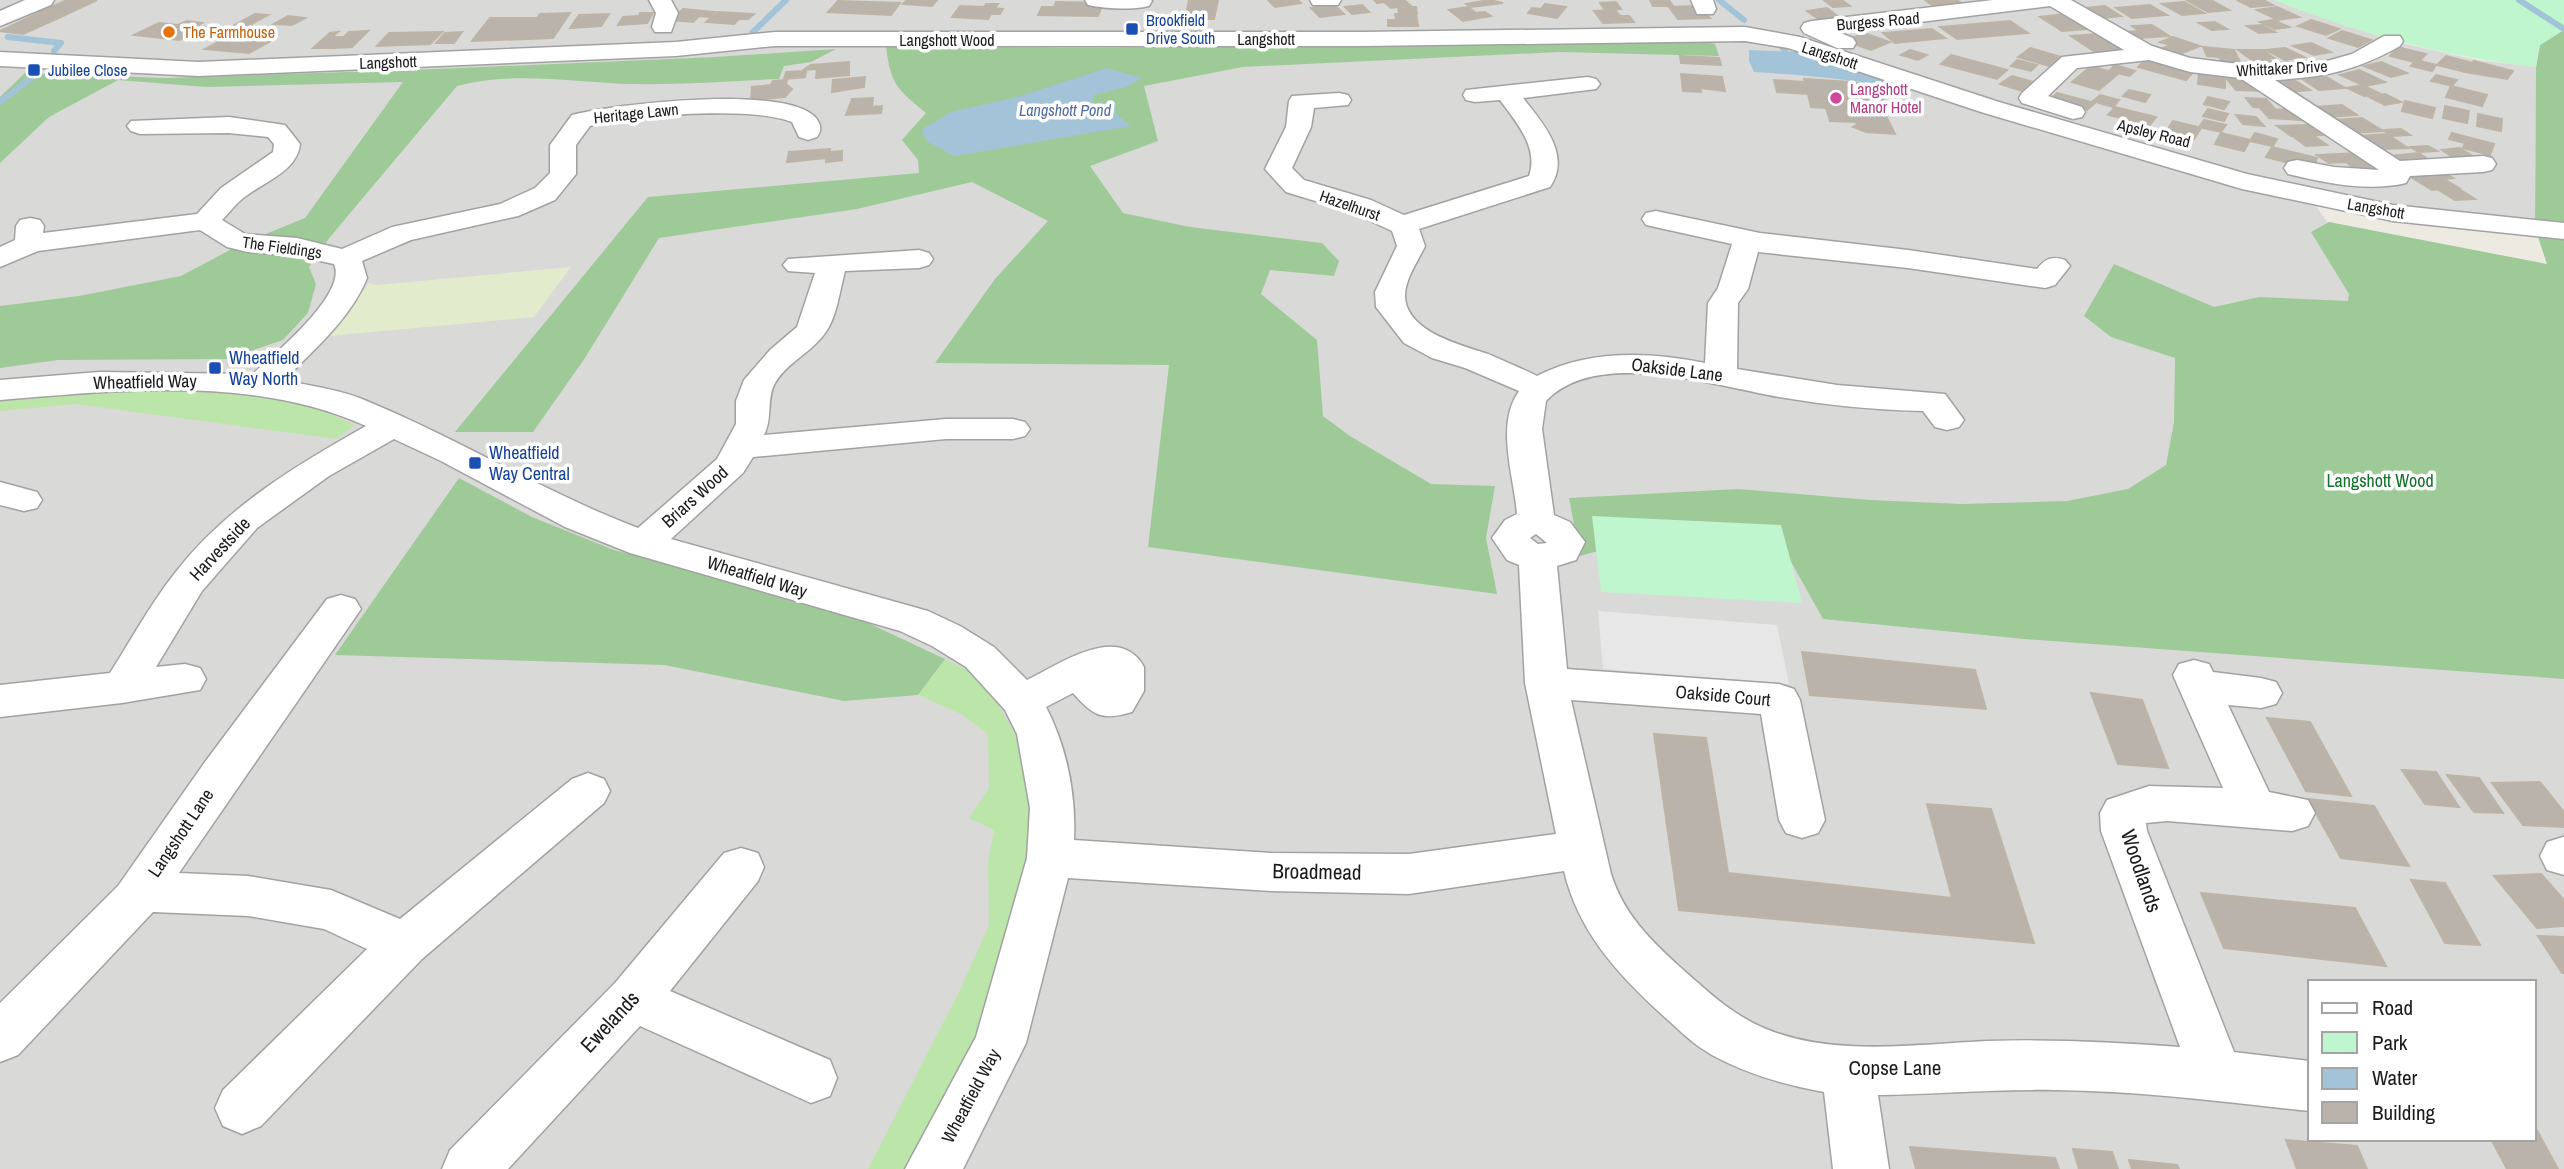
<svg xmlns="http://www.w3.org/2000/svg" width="2564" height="1169" font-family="'Archivo Narrow',sans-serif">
	<rect width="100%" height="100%" fill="#edebe1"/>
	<path fill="#d9d9d8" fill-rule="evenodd" d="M0,0H2274L2392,41L2477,60L2536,67L2535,228L2309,196L2564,562V1169H0ZM2310,982H2534V1139H2310Z"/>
	<polygon fill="#e3ebcd" points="571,267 534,317 329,336 369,283 376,285"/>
	<g fill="#bce5a9">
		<polygon points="143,387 249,391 317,408 355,425 336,439 75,404 0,411 0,400"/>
		<polygon points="945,659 973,673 992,694 1025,752 1038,821 979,1039 914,1169 868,1169 959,992 989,925 988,862 994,830 969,818 989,788 988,734 961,714 918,695"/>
	</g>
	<g fill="#9eca98">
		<polygon points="2564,10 2564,679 2024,639 1823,619 1779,540 1634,541 1580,556 1569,498 1738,489 1870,500 1962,504 2067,501 2128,489 2166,465 2174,422 2175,358 2111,337 2084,316 2114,264 2214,307 2259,297 2348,301 2349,294 2311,232 2329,222 2547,264 2535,228 2536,67 2540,45"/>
		<path d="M1690,39L1715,44L1719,56L1559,52L1243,67L1144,86L1158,141L1090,166L1123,213L1190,227L1322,243L1339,261L1334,276L1270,270L1261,294L1317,340L1323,416L1350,436L1431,484L1495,486L1486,538L1497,594L1148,547L1169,365L935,363L995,279L1048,221L972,182L857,209L659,238L585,358L533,432H455L648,197L919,173L918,160L902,140L926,113C897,89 891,85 886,47L1102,48Z"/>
		<path d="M836,49L811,62L784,66L779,79C729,81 679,85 629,84C572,82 513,71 457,86L330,237L309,267L316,284L308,313L283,340L227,359L58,360L0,368V306L79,296L181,276L241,244L305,218L403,82L206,87L118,80L49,117L0,163V97L25,73L164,78L412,70L715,57Z"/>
		<polygon points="459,478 532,517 614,550 732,581 866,622 945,659 918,695 844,701 664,665 335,655"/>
	</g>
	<g fill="#bff6cd">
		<path d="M2274,0H2564V30L2539,46L2536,67C2445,56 2358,34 2274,0Z"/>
		<polygon points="1592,516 1781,525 1802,603 1601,592"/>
	</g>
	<polygon fill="#e7e7e7" points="1598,611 1777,625 1789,684 1603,669"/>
	<g fill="#a3c3d9">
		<path d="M1749,50L1803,52L1907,83L1903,90C1886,91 1875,84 1860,82C1824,77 1790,74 1754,72L1749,61Z"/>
		<polygon points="1107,68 1142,78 1126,87 1094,95 1094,103 1116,102 1116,114 1131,126 954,156 928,142 921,130 951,112 1017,97"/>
	</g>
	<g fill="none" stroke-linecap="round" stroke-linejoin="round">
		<g stroke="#a3c3d9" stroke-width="6">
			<polyline points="1719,0 1744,20"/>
			<polyline points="2519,0 2564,29"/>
			<polyline points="752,33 786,0"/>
			<polyline points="8,37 61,43 54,51"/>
			<polyline points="1782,47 1785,50"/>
			<polyline points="0,102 35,75"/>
		</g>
	</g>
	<g fill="#b9b3ab" stroke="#bdb4a5" stroke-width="2">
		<polygon points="67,0 97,0 65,15 40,12"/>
		<polygon points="907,0 937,0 932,6 903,4"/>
		<polygon points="1189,0 1218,0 1214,19 1185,19"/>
		<polygon points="1268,0 1298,0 1301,3 1275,7"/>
		<polygon points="1374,0 1404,0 1410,5 1391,8 1384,2 1377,3"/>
		<polygon points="1489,0 1503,3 1471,7 1466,4"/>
		<polygon points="1650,0 1669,0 1673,6 1653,6"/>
		<polygon points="1842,0 1850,6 1833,7 1825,1"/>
		<polygon points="1925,0 1956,0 1960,2 1932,5"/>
		<polygon points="2211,0 2229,10 2208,12 2188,1"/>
		<polygon points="2237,0 2263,0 2273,5 2251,7"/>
		<polygon points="838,1 900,3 891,15 828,12"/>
		<polygon points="1056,2 1103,3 1098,16 1038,15 1042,7 1054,7"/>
		<polygon points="1616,2 1621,9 1605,10 1600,3"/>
		<polygon points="2184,2 2204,13 2182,15 2162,4"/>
		<polygon points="986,4 998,4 995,8 1003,9 1000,14 991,14 988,19 952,17 960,6 984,7"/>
		<polygon points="1545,4 1566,7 1557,18 1528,13 1532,8 1541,9"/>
		<polygon points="1334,5 1344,14 1320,17 1311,8"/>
		<polygon points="1362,5 1369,12 1352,14 1345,7"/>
		<polygon points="2150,5 2167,15 2132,18 2116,8"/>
		<polygon points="1696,6 1710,18 1678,19 1669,7"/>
		<polygon points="2105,6 2121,16 2102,18 2086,8"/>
		<polygon points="1398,7 1416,7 1417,14 1399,14"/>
		<polygon points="1468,7 1476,13 1485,12 1491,16 1463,21 1449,10"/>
		<polygon points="2277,7 2299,17 2278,20 2257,10"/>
		<polygon points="1827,8 1840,18 1820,20 1807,11"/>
		<polygon points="683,9 715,12 709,17 699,16 693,22 670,20"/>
		<polygon points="1615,10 1620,16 1629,16 1634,22 1603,23 1594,11"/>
		<polygon points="718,12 754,14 748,19 739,19 734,24 706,22"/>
		<polygon points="38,13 63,16 23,34 0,31"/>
		<polygon points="570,13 553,38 472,41 490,18 537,18 540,14"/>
		<polygon points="640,13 653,13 647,23 618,25 623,17 639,16"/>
		<polygon points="255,14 268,15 226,38 212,37"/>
		<polygon points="609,14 601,26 570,28 579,15"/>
		<polygon points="1395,14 1416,14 1418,26 1388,26 1388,20 1396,20"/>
		<polygon points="2065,14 2088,29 2062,31 2040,17"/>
		<polygon points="288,16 305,18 292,25 274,24"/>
		<polygon points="2273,20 2289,27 2275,29 2260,22"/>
		<polygon points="2311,20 2339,29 2326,35 2298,26"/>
		<polygon points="187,21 202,23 196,26 206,27 179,40 134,35 159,23 178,25"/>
		<polygon points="2010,21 2028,33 1957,39 1940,27"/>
		<polygon points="2215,22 2227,29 2212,30 2199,23"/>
		<polygon points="2152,25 2169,36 2138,38 2127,32 2139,31 2132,26"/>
		<polygon points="2262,25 2275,32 2259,33 2247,26"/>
		<polygon points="1932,29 1945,38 1895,43 1883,33"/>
		<polygon points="368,31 352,47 332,48 349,32"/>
		<polygon points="2342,31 2371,40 2358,47 2329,38"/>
		<polygon points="338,32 332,37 343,37 332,48 313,48 330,33"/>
		<polygon points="442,32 430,44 377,46 389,33"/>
		<polygon points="462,32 454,43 436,43 445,33"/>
		<polygon points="1864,33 1890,42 1871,50 1845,41"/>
		<polygon points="2097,34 2121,49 2095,52 2071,36"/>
		<polygon points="2173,37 2200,46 2180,54 2163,48 2171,45 2160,42"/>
		<polygon points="226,38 269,42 249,53 205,49"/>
		<polygon points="2311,43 2331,52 2314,55 2293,46"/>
		<polygon points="2203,47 2234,50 2241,64 2222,62 2219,57 2207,56"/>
		<polygon points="2397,47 2426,54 2418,63 2390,56"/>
		<polygon points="2030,48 2061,57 2049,66 2018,57"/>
		<polygon points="2285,48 2304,57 2285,60 2266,50"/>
		<polygon points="1910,50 1927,55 1918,60 1901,55"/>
		<polygon points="2238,50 2263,50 2274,58 2267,58 2274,63 2256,63"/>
		<polygon points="1951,55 2007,70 1997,79 1941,64"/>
		<polygon points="1680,56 1719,58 1721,65 1681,63"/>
		<polygon points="2446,56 2473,63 2465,72 2437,65"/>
		<polygon points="2146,59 2194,71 2186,80 2138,67"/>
		<polygon points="2017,60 2037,65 2031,71 2011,66"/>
		<polygon points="2416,60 2436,65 2432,71 2411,66"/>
		<polygon points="2474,61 2513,71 2507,79 2465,72"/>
		<polygon points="849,62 849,75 816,78 817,69 803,70 811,65"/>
		<polygon points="2381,62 2407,73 2391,77 2364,66"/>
		<polygon points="2115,65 2135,71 2129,76 2109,71"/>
		<polygon points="2091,66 2118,74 2099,90 2072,82"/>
		<polygon points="2359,70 2385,82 2365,86 2340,75"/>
		<polygon points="806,71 805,77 784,79 786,72"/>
		<polygon points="2199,73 2225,78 2225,88 2198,84"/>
		<polygon points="1681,74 1722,77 1725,91 1700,88 1701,92 1683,91"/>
		<polygon points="2436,75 2457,80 2452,86 2431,81"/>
		<polygon points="2012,76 2033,82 2022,91 2000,84"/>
		<polygon points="2325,76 2345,88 2319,90 2299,77"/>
		<polygon points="865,77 864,87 832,92 833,80"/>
		<polygon points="2226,78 2251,79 2261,91 2236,90"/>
		<polygon points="2291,78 2310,90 2288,92 2269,79"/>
		<polygon points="1804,79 1852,82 1878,87 1886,106 1871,107 1882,108 1895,134 1866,132 1853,127 1857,125 1856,122 1830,121 1826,108 1811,107 1808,94 1777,92 1774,80 1805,82"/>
		<polygon points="787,80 786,84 792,89 785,97 751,100 752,87 771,85 773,81"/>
		<polygon points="2362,85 2379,93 2364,96 2347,88"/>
		<polygon points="2451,86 2487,95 2482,106 2446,97"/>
		<polygon points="2129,90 2150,95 2145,102 2123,96"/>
		<polygon points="2057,93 2095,103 2087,110 2050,99"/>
		<polygon points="2385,94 2401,102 2385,105 2369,97"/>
		<polygon points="2100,95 2119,100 2113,107 2093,101"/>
		<polygon points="2208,97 2229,102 2224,109 2204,104"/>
		<polygon points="873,98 872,107 882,106 881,113 846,115 852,99"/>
		<polygon points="2246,98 2266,99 2274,108 2253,107"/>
		<polygon points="2405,101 2435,108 2432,118 2402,111"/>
		<polygon points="2342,105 2357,115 2328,117 2313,107"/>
		<polygon points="2445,106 2469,111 2467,123 2443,118"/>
		<polygon points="2115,107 2156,117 2150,125 2108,115"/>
		<polygon points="2208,109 2228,114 2224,121 2203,116"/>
		<polygon points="2261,109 2293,110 2302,120 2269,118"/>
		<polygon points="2478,114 2502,119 2501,131 2477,126"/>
		<polygon points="2236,115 2256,117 2264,126 2243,124"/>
		<polygon points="2362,118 2383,131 2353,133 2333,120"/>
		<polygon points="2204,120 2226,125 2221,132 2199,127"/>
		<polygon points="2173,121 2201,128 2194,139 2166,132"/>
		<polygon points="2308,125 2322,135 2291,136 2277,126"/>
		<polygon points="2401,129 2410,135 2392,136 2383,130"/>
		<polygon points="2221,133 2250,140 2244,151 2215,144"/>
		<polygon points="2255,133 2277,139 2273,146 2250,141"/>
		<polygon points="2452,133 2494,144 2490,155 2463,148 2465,143 2449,139"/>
		<polygon points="2387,134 2408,148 2379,149 2358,136"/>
		<polygon points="2314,136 2327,145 2306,146 2294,137"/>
		<polygon points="2428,146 2437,151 2419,152 2410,147"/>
		<polygon points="2272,147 2317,158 2313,169 2266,157"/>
		<polygon points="2460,148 2476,158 2457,160 2442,150"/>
		<polygon points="830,149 829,152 842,151 842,160 826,162 826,158 787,162 789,152"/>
		<polygon points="2359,153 2380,168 2355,169 2346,162 2329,163 2317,155"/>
		<polygon points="2419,153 2435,164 2406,166 2390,156"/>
		<polygon points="2441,171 2453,178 2444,179 2459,188 2432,190 2406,174"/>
		<polygon points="2459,189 2475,199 2455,200 2439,190"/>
		<polygon points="1802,652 1975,670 1986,709 1810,695"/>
		<polygon points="2091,693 2142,700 2168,768 2118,764"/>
		<polygon points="2267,718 2310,722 2351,796 2306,791"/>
		<polygon points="1654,734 1706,738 1728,873 1952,898 1927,804 1991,809 2034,943 1679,910"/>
		<polygon points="2402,770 2436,772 2459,807 2425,804"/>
		<polygon points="2447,775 2479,778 2503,813 2474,812"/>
		<polygon points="2540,782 2564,812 2564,827 2523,825 2492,783"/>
		<polygon points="2308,799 2374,806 2409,866 2341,858"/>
		<polygon points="2541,874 2564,900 2564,926 2537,928 2494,876"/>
		<polygon points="2411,880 2445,883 2480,945 2445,943"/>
		<polygon points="2201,893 2355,908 2386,966 2224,948"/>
		<polygon points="2538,936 2564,937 2564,973 2562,973"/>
		<polygon points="2534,1125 2558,1169 2507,1169 2491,1139 2534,1139"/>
		<polygon points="2286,1140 2357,1146 2367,1169 2297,1169"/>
		<polygon points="1910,1147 2055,1158 2059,1169 1916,1169"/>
		<polygon points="2073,1149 2112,1152 2118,1169 2079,1169"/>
		<polygon points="2129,1160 2177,1165 2179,1169 2132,1169"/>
	</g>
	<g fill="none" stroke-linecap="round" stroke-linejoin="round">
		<defs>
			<g id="minor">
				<polygon points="25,0 54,0 51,5 0,26 0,11"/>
				<polygon points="649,0 671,0 678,13 671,32 655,32 652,27 656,13"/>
				<path d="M1085,0H1151L1152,1L1149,6C1131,10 1106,9 1088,5Z"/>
				<polygon points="1310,0 1341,0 1338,5 1313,5"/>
				<polygon points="1691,0 1713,0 1716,9 1713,14 1697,14"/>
				<path d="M1993,0H2071L2152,46L2190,58L2246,65L2327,61L2352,54L2384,36H2400L2403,41L2400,46C2355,71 2326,77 2275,80L2400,161L2483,156L2492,158L2496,164L2492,170L2483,172L2410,176L2406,183C2369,192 2325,183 2288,174L2284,168L2288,162L2297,160L2334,167L2379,170L2240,78L2190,72L2149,60L2077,68L2048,96L2082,107L2085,112L2082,117L2073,119L2022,103L2019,98L2022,93L2062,57L2124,50L2050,6L1838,32L1853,38L1856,43L1853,48H1837L1804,33L1801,28L1804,23L1812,21Z"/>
				<polygon points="1745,27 1800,37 1999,102 2247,174 2393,205 2564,223 2564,239 2393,221 2242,189 1981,112 1788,48 1745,41 1362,46 775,46 676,56 199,76 0,66 0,52 199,62 676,42 775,32 1362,32"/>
				<path d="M1588,77L1596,79L1600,84L1596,89L1523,98C1542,122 1572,155 1550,187L1419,229L1425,246C1418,261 1405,279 1405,296C1406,332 1461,345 1488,354C1504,361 1521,368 1537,376C1589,349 1651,352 1705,363L1708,303L1718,288L1732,244L1646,225L1642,219L1646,213L1656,211L1760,233L1908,250L2037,269C2046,258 2052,256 2065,260L2070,266L2055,285L2045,288L1908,268L1758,252L1748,289L1738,303L1737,369L1837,385L1945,394L1964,420L1959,427L1947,430L1935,427L1923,411C1875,410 1826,405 1779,397C1715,386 1597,347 1546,401L1542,429L1554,515L1570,522L1585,542L1576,560L1557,566L1567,669L1779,684L1794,689L1800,700L1825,820L1818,833L1802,838L1786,833L1779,820L1761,714L1571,700L1611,874C1623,913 1650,940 1680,967C1707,991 1732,1015 1766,1029C1836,1057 1915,1044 1988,1041C2052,1039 2116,1042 2180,1047L2101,831L2100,813L2107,800L2149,786L2223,788L2173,675L2179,664L2194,660L2209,664L2213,672L2261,678L2276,682L2282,693L2276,704L2261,708L2228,705L2269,792L2308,800L2315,813L2308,826L2292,831L2167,821L2146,823L2147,831L2234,1052L2310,1061V1111C2225,1102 2140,1091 2054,1090C1996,1089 1937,1094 1878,1095L1889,1169H1833L1824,1092C1785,1085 1747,1074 1712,1055C1691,1043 1676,1027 1658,1011C1615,971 1578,930 1564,871L1409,894L1271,891L1068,878L1026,1043L963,1169H905L976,1037L1027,858L1030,808L1017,734L1005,710L966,667L932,646L900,631L630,553L565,527L441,461L394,439L329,476L257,528L202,591L156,667L185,664L200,668L206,679L200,690L122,703L0,717V685L110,673C131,640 151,603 175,573C226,507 295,466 366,426C254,375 120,390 0,400V380L99,372L253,374C274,354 348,294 334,264L297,256L248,252L227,247L200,230L38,251L0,267V247L15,240L16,226L20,220L30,218L40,220L44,226L43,233L197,214L221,188L273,152L274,144L268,137L229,133L140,134L131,131L127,126L131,121L229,117L285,125L300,144C297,173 260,183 241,200C234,206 228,214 222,220L245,234L297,238L342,249L392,227L500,204L535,188L550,173V145L572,115C615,104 787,84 816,118C821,125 822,130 817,137L808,140L799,137L792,122C752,106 634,115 590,126L576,145V174L555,200L518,216L411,240L362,261L367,278C351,318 314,350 284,380C309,386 338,389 362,399C456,437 543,492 638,528L717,459L736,424V401L744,380L770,350L797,327L815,273L788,271L783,265L788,259L919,250L929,253L933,259L929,265L919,268L845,271C839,293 837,320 822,337C808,354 786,364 775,383C766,399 773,418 764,435L946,419H1013L1025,422L1030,429L1025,436L1013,439H946L753,457L743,473L671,539L928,611L960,626L994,647L1027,680C1060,664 1119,622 1144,667V691L1132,712C1102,721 1093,716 1073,693L1046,707C1067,748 1076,795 1074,840L1271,853L1409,854L1556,834L1525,683L1519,565L1507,560L1492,538L1505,520L1517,514C1514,476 1495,425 1519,391L1465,368L1432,358L1404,343L1376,307L1375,292L1397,246L1392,231L1351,212L1286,192L1265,169L1286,127L1289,101L1292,96L1339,93L1348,95L1351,100L1348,105L1314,108L1311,127L1292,168L1304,180L1371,200L1404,215L1529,176C1539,147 1516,122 1500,100L1475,102L1466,100L1463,95L1466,90ZM1536,534L1547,543L1538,544L1530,538Z"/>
				<polygon points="0,482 37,492 42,500 37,508 24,511 0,505"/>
				<polygon points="341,595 355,599 361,609 179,873 248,876 331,890 400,919 572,779 588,773 604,779 610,791 604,803 422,959 261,1126 242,1134 223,1126 215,1108 223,1090 367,949 324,929 248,916 153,912 18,1055 0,1062 0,1003 118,886 205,762 327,599"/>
				<polygon points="2563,837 2564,837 2564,875 2547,870 2540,856 2547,842"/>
				<polygon points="741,848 758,853 764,867 758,881 670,991 830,1060 837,1078 830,1096 811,1103 640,1026 508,1169 442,1169 450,1150 615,983 724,853"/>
			</g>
		</defs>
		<use href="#minor" stroke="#a2a2a2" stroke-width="3"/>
		<use href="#minor" fill="#fff" fill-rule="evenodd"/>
	</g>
	<g fill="#1a4fb4" stroke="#fff" stroke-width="2.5">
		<rect x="1125" y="22" width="14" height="14" rx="3.5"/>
		<rect x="27" y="63" width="14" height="14" rx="3.5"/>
		<rect x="208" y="361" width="14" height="14" rx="3.5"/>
		<rect x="468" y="456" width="14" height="14" rx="3.5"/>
	</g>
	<circle fill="#e8710a" stroke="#fff" stroke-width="2.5" cx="169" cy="32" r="7"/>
	<circle fill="#d1479c" stroke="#fff" stroke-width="2.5" cx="1836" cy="98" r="7"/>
	<g text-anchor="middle" stroke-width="7" stroke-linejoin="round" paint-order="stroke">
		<g font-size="16" fill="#164399" stroke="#fff" text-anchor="start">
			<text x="1146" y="26">Brookfield<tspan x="1146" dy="18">Drive South</tspan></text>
			<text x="48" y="76">Jubilee Close</text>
		</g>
		<g font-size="16" fill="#1b1b1b" stroke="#fff">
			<text transform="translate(1878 21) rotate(-5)" y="6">Burgess Road</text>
			<text x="1266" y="45">Langshott</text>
			<text x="947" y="46">Langshott Wood</text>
			<text transform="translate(1830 55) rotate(18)" y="6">Langshott</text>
			<text transform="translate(388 62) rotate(-2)" y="6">Langshott</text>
			<text transform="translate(2282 68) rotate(-3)" y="6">Whittaker Drive</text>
			<text transform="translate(636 113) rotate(-6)" y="6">Heritage Lawn</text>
			<text transform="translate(2154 133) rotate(14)" y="6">Apsley Road</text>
			<text transform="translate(1350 205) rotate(19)" y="6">Hazelhurst</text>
			<text transform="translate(2376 208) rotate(10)" y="6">Langshott</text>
			<text transform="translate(282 247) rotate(8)" y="6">The Fieldings</text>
		</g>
		<g font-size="16" fill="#c56008" stroke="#fff" text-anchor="start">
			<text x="183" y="38">The Farmhouse</text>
		</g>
		<g font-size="16" fill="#b23c85" stroke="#fff" text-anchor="start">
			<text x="1850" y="95">Langshott<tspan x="1850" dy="18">Manor Hotel</tspan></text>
		</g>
		<g font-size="16" font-style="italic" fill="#4d6aa6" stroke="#fff">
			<text x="1065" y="116">Langshott Pond</text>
		</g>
		<g font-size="18" fill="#164399" stroke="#fff" text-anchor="start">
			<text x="229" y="364">Wheatfield<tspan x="229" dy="21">Way North</tspan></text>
			<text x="489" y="459">Wheatfield<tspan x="489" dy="21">Way Central</tspan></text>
		</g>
		<g font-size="18" fill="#1b1b1b" stroke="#fff">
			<text transform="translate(1677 370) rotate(7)" y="6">Oakside Lane</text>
			<text transform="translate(145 382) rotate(-1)" y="6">Wheatfield Way</text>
			<text transform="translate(695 497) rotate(-42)" y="6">Briars Wood</text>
			<text transform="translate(220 549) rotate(-47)" y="6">Harvestside</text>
			<text transform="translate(757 577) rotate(17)" y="6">Wheatfield Way</text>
			<text transform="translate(1723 696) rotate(5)" y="6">Oakside Court</text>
			<text transform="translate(181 833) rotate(-56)" y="6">Langshott Lane</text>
			<text transform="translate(971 1096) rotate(-62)" y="6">Wheatfield Way</text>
		</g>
		<g font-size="18" fill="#10732a" stroke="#fff">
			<text x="2380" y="487">Langshott Wood</text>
		</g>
		<g font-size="21" fill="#1b1b1b" stroke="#fff">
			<text transform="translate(2141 871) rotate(71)" y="7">Woodlands</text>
			<text transform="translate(1317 872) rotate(1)" y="7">Broadmead</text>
			<text transform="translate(610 1022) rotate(-47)" y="7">Ewelands</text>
			<text x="1895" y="1075">Copse Lane</text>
		</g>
	</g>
	<rect x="2308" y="980" width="228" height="161" fill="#ffffff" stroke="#a4a4a4" stroke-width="2"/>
	<rect x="2322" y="1003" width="35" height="10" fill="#ffffff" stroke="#a4a4a4" stroke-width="2"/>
	<text x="2372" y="1015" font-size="21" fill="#1b1b1b">Road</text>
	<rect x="2322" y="1032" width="35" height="21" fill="#bff6cd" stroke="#a4a4a4" stroke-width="2"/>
	<text x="2372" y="1050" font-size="21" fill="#1b1b1b">Park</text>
	<rect x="2322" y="1068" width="35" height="21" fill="#a3c3d9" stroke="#a4a4a4" stroke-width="2"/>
	<text x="2372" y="1085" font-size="21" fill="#1b1b1b">Water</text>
	<rect x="2322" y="1102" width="35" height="21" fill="#b9b3ab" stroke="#a4a4a4" stroke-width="2"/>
	<text x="2372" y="1120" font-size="21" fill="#1b1b1b">Building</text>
</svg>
